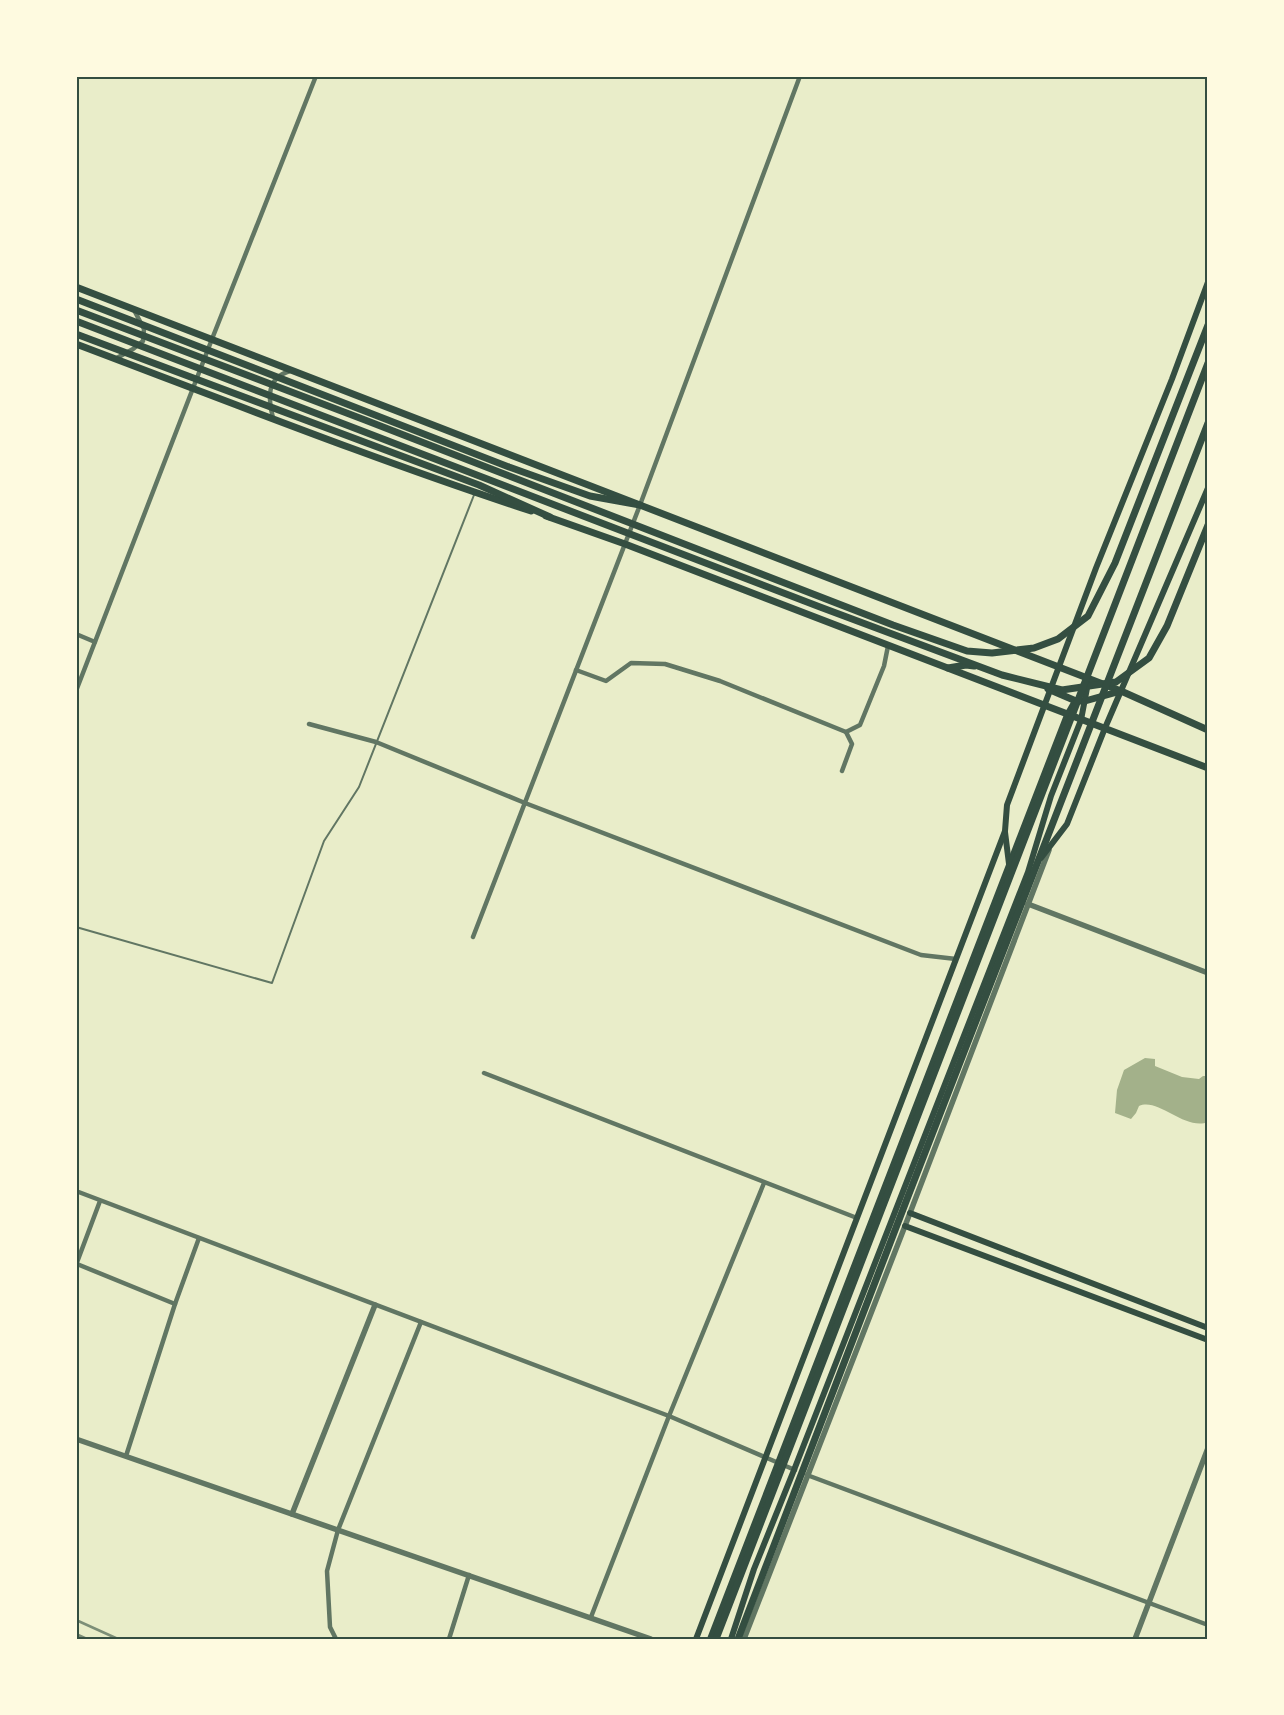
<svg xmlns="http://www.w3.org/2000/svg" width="1284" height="1715" font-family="'Fira Sans Condensed',sans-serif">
	<rect width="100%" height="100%" fill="#e9edc9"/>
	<path fill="#a3b18a" d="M1145,1058L1155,1059V1066L1182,1077L1199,1079L1203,1076H1208V1122C1185,1131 1158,1097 1139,1106L1136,1113L1131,1119L1115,1113L1117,1090L1124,1070Z"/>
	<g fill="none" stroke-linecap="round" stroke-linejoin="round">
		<polyline stroke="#617663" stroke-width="2" points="76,927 272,983 324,841 359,787 474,495"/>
		<g stroke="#617663" stroke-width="4.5">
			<polyline points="115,359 133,349 143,341 144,329 134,310"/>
			<path d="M273,418C268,398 266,378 290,371"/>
			<polyline points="76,634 95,642"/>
			<polyline points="576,670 606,681 631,663 665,664 720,681 846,732 852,744 842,771"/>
			<polyline points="76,691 212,339 316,76"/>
			<polyline points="309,724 376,742 525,803 921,955 956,959"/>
			<polyline points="846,732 860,725 884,666 888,646"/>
			<polyline points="473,937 640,505 800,76"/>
			<polyline points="484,1073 857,1218"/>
			<polyline points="76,1191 669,1416 795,1470"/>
			<polyline points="77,1264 175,1304"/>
			<polyline points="76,1265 100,1201"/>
			<polyline points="126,1456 175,1304 199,1238"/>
			<polyline points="807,1475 1208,1625"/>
			<polyline points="591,1617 669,1416 764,1183"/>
			<polyline points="336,1639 330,1627 327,1571 338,1530 421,1322"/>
			<polyline points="449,1639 469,1575"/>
		</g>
		<g stroke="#617663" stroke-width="5.5">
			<polyline points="1028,904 1208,973"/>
			<polyline points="76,1439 651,1639"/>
			<polyline points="292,1514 375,1305"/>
			<polyline points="744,1639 905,1226 1049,850"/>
			<polyline points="1135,1639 1208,1448"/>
		</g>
		<g stroke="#344e41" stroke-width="6">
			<polyline points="1005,832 1009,864"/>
			<polyline points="1041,858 1067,824 1105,728 1208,488"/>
			<polyline points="910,1213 1208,1328"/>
			<polyline points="905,1226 1208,1340"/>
			<polyline points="696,1639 1005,831 1007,805 1096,568 1172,379 1208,282"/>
			<polyline points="710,1639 1067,715 1075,701"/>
			<polyline points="731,1639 754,1569 794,1470 1028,872 1051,796 1081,720 1088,683"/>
		</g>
		<g stroke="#344e41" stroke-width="7">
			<polyline points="76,287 1121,691 1208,730"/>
			<path d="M76,344C227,401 378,461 531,511"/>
			<polyline points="546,516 625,544 1208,768"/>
			<polyline points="948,668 966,665 974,666"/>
			<polyline points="1048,689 1076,701 1085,701 1121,691"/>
		</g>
		<g stroke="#344e41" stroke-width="7">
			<polyline points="76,299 509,467 590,496 640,505"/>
			<polyline points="76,310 365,420 893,625 967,651 992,653 1034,648 1058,639 1088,616 1115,563 1208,325"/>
			<polyline points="76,321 820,607 1002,675 1062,690 1116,682 1149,658 1167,626 1208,525"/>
			<polyline points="76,334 479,485 550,517"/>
			<polyline points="716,1639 1208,363"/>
			<polyline points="738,1639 907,1199 1208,423"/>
		</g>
		<g stroke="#7c8e77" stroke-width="2.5">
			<polyline points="76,1620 118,1639"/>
			<polyline points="76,1634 87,1639"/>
		</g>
	</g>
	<rect width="1284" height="1715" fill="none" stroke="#fefae0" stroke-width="155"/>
	<rect x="78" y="78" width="1128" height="1560" fill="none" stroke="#344e41" stroke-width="2"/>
</svg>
